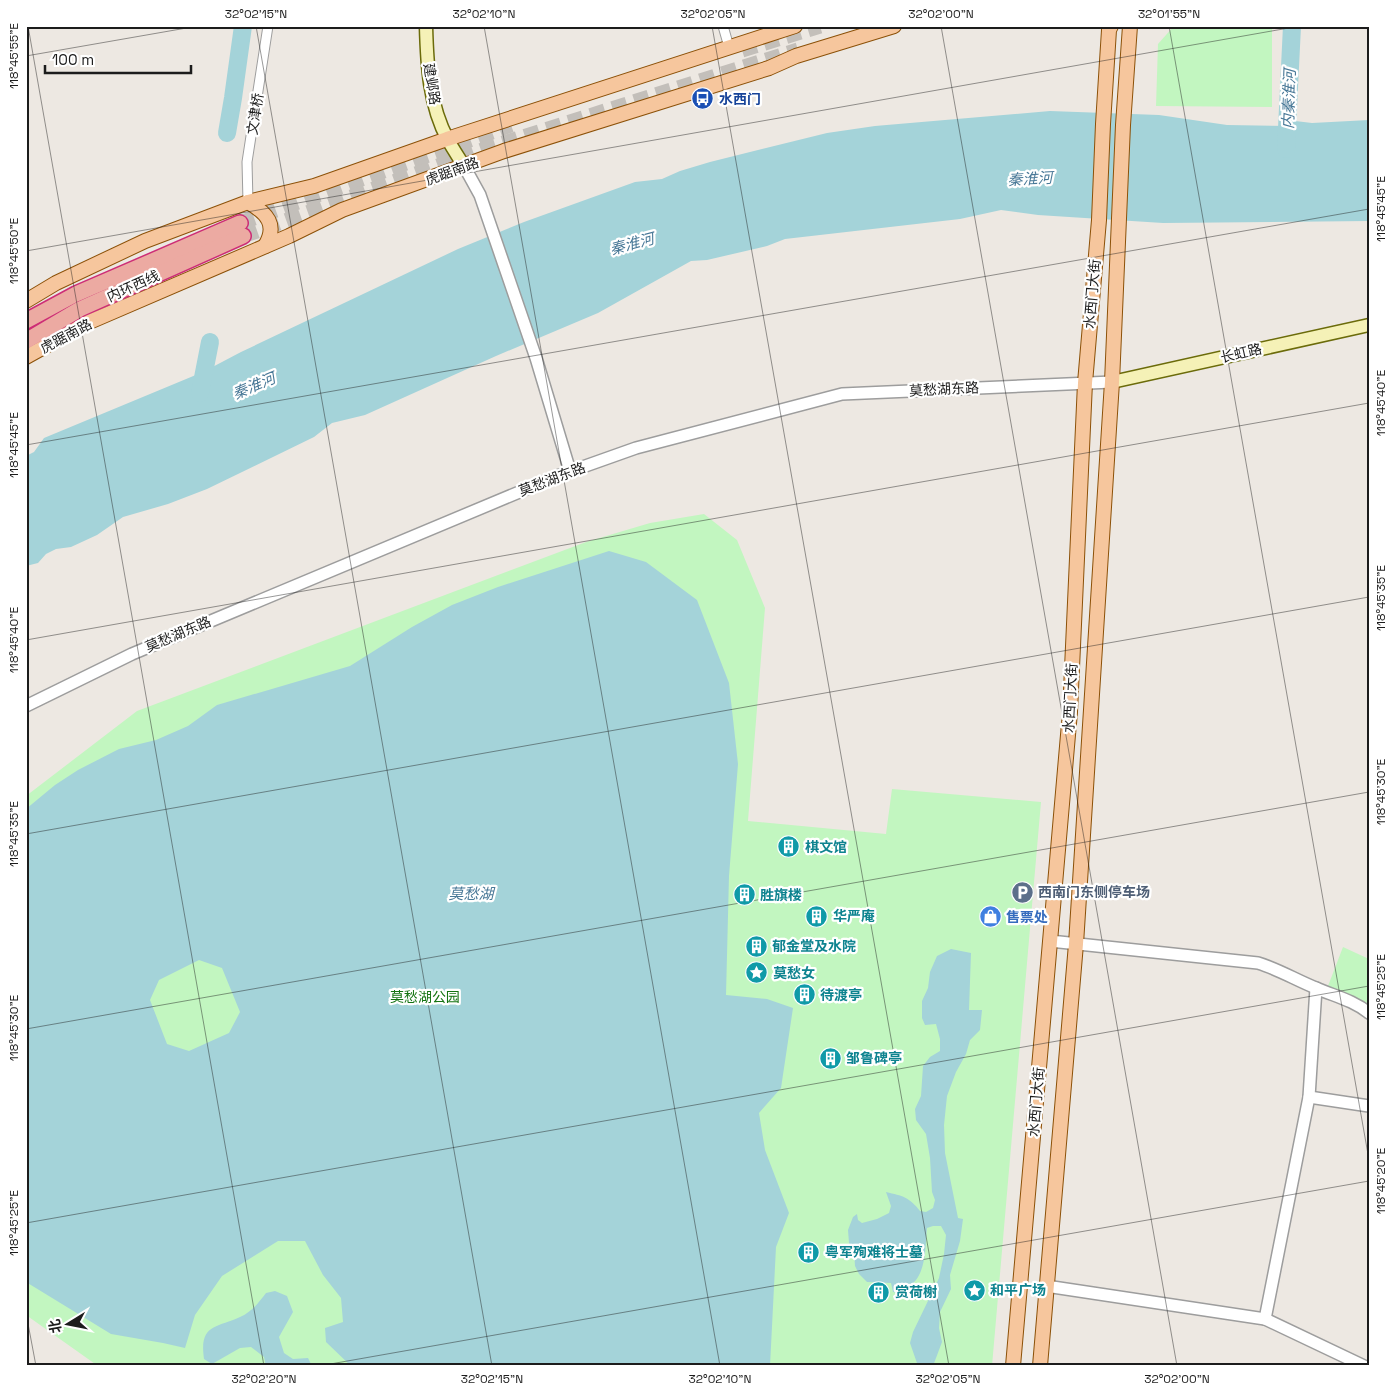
<svg xmlns="http://www.w3.org/2000/svg" width="1395" height="1392" font-family="'Space Grotesk','Noto Sans SC',sans-serif">
	<rect width="100%" height="100%" fill="#ede8e2"/>
	<g fill="#c2f6c0">
		<polygon points="1174,26 1272,26 1272,107 1156,106 1158,44"/>
		<polygon points="704,514 737,540 765,608 748,821 886,834 892,789 1041,802 992,1366 98,1366 26,1315 26,796 137,711 586,542 650,523"/>
		<polygon points="1343,947 1369,959 1369,1008 1328,986"/>
	</g>
	<g fill="#a4d3d9" fill-rule="evenodd">
		<polygon points="1050,111 1159,115 1227,125 1288,126 1287,120 1312,123 1369,120 1369,221 1163,223 1038,215 1001,210 960,219 785,239 767,246 707,260 691,261 598,313 496,356 365,415 332,423 314,437 207,489 168,504 123,517 97,535 71,547 56,549 46,554 38,563 26,566 26,456 34,452 44,438 203,372 241,352 458,249 524,222 635,182 662,179 680,171 710,162 827,133 875,126"/>
		<path d="M609,551L646,562L697,600L729,683L738,764L729,876L726,995L767,999L793,1008L781,1088L759,1113L765,1150L789,1213L776,1247L770,1366H351L326,1342L325,1328L343,1322L341,1298L323,1275L305,1241H278L222,1276L195,1315L185,1348L163,1343L111,1334L26,1282V809L55,785L78,770L119,749L156,740L188,726L217,705L350,666L412,627L452,605L498,587ZM199,960L222,968L240,1012L229,1033L189,1051L167,1044L150,1000L159,980Z"/>
		<path d="M951,949L971,953L969,1010H982L980,1030L970,1040L966,1054L956,1072L947,1096L944,1125L945,1153L958,1218L963,1219L960,1241L950,1275L951,1289L940,1312L939,1328L942,1342L933,1366H918L910,1343L913,1332L939,1278L944,1254L946,1235L941,1226H933L927,1228C925,1247 927,1276 908,1287C902,1291 900,1293 893,1292L891,1283L867,1282L859,1274L855,1266L854,1251L849,1243L848,1230L853,1217L857,1214L858,1220L862,1223L877,1219L889,1213L891,1206L886,1192C903,1196 909,1197 920,1211L926,1212L933,1208L935,1200L932,1192L930,1158L926,1134L916,1120L915,1109L921,1096L923,1066L930,1057L940,1051V1039L936,1024L925,1025L922,1018V1001L928,988L930,972L937,956Z"/>
		<path d="M275,1291L287,1296L293,1312L279,1337L284,1353L293,1359L308,1358L312,1366H266L264,1357L251,1347L240,1348L212,1364L204,1359C199,1324 216,1328 240,1317C252,1312 259,1302 266,1293Z"/>
	</g>
	<g fill="none" stroke-linecap="round" stroke-linejoin="round">
		<g stroke="#a4d3d9" stroke-width="18">
			<polyline points="227,133 233,98 243,26"/>
			<polyline points="1286,149 1292,26"/>
			<polyline points="200,393 210,342"/>
		</g>
		<g stroke="#c3bfba" stroke-width="15" stroke-dasharray="15 8" stroke-linecap="butt">
			<polyline points="742,50 820,26"/>
			<polyline points="240,223 511,125"/>
			<polyline points="243,236 488,148 798,50"/>
		</g>
		<defs>
			<g id="minor">
				<polyline points="723,26 729,47"/>
				<polyline points="248,202 247,162 268,26"/>
			</g>
			<g id="tertiary">
				<polyline points="464,166 480,195 536,358 570,471"/>
				<polyline points="26,706 132,654 560,475 636,448 842,394 1112,382"/>
				<path d="M1050,941L1258,963C1278,969 1296,980 1316,988C1334,996 1353,1000 1369,1013"/>
				<polyline points="1309,1097 1369,1106"/>
				<polyline points="1046,1286 1265,1319 1309,1097 1316,988"/>
				<polyline points="1265,1319 1364,1366"/>
			</g>
			<g id="secondary">
				<path d="M426,26C427,65 429,105 448,140C453,149 459,158 464,166"/>
				<polyline points="1112,382 1369,325"/>
			</g>
			<g id="primary">
				<path d="M248,202C267,213 278,225 265,246"/>
				<polyline points="26,301 56,283 145,241 248,202 314,186 447,139 795,26"/>
				<polyline points="26,357 87,323 289,236 342,210 504,151 769,68 796,56 894,26"/>
				<polyline points="1013,1366 1070,712 1085,383 1099,220 1103,124 1109,30 1111,26"/>
				<polyline points="1040,1366 1076,944 1112,382 1123,125 1130,26"/>
			</g>
			<g id="trunk">
				<polyline points="26,321 76,294 240,223"/>
				<polyline points="26,341 80,309 243,236"/>
			</g>
		</defs>
		<use href="#minor" stroke="#9d9d9d" stroke-width="11"/>
		<use href="#tertiary" stroke="#9d9d9d" stroke-width="14"/>
		<use href="#secondary" stroke="#6b6b0a" stroke-width="15"/>
		<use href="#primary" stroke="#8c5108" stroke-width="16"/>
		<use href="#trunk" stroke="#cd2d76" stroke-width="18"/>
		<use href="#minor" stroke="#fff" stroke-width="9"/>
		<use href="#tertiary" stroke="#fff" stroke-width="11"/>
		<use href="#secondary" stroke="#f5f1b7" stroke-width="12"/>
		<use href="#primary" stroke="#f6c69d" stroke-width="14"/>
		<use href="#trunk" stroke="#ecaaa2" stroke-width="15"/>
	</g>
	<path fill="none" stroke="#1c1c1c" stroke-width="1" stroke-opacity="0.45" d="M28,26L264,1366M256,26L492,1366M484,26L720,1366M712,26L949,1366M941,26L1177,1366M1169,26L1369,1160M26,56L198,26M26,251L1300,26M26,445L1369,209M26,640L1369,403M26,834L1369,597M26,1029L1369,792M26,1223L1369,986M26,1313L36,1366M319,1366L1369,1181"/>
	<defs>
		<symbol id="bus-disc" viewBox="-11 -11 22 22"><circle r="9.5" fill="#1a4fb4" stroke="#fff"/><path d="M-5-6H5V4H4V6H2V4H-2V6H-4V4H-5ZM-3.5-4V0h7V-4ZM-3.5 1.2v1.5H-2V1.2ZM2 1.2v1.5H3.5V1.2Z" fill="#fff"/></symbol>
		<symbol id="building-disc" viewBox="-11 -11 22 22"><circle r="9.5" fill="#0f9aa8" stroke="#fff"/><path d="M-4-6H4V6H1V3H-1V6H-4ZM-2.5-4.3h1.7v1.8h-1.7ZM.8-4.3h1.7v1.8H.8ZM-2.5-1h1.7V.8h-1.7ZM.8-1h1.7V.8H.8Z" fill="#fff"/></symbol>
		<symbol id="parking-disc" viewBox="-11 -11 22 22"><circle r="9.5" fill="#5c6f8a" stroke="#fff"/><path d="M-3.5-5.5H1a3.5 3.5 0 0 1 0 7H-1V5.5H-3.5ZM-1-3.4V-.6H.8a1.4 1.4 0 0 0 0-2.8Z" fill="#fff"/></symbol>
		<symbol id="shop-disc" viewBox="-11 -11 22 22"><circle r="9.5" fill="#3f7fe0" stroke="#fff"/><path d="M-5-2.5h2.3a2.7 3.5 0 0 1 5.4 0H5L5.5 6h-11ZM-1.5-2.5h3a1.5 2.3 0 0 0-3 0Z" fill="#fff"/></symbol>
		<symbol id="sight-disc" viewBox="-11 -11 22 22"><circle r="9.5" fill="#0f9aa8" stroke="#fff"/><path d="M0-6L1.8-2.2L6-1.7L2.9 1.2L3.7 5.4L0 3.3L-3.7 5.4L-2.9 1.2L-6-1.7L-1.8-2.2Z" fill="#fff"/></symbol>
	</defs>
	<g fill-rule="evenodd">
		<use href="#bus-disc" x="690" y="86" width="25" height="25"/>
		<use href="#building-disc" x="776" y="834" width="25" height="25"/>
		<use href="#parking-disc" x="1010" y="880" width="25" height="25"/>
		<use href="#building-disc" x="732" y="882" width="25" height="25"/>
		<use href="#building-disc" x="804" y="904" width="25" height="25"/>
		<use href="#shop-disc" x="978" y="904" width="25" height="25"/>
		<use href="#building-disc" x="744" y="934" width="25" height="25"/>
		<use href="#sight-disc" x="744" y="960" width="25" height="25"/>
		<use href="#building-disc" x="792" y="982" width="25" height="25"/>
		<use href="#building-disc" x="818" y="1046" width="25" height="25"/>
		<use href="#building-disc" x="796" y="1240" width="25" height="25"/>
		<use href="#sight-disc" x="962" y="1278" width="25" height="25"/>
		<use href="#building-disc" x="866" y="1280" width="25" height="25"/>
	</g>
	<g text-anchor="middle" stroke-width="4.5" stroke-linejoin="round" paint-order="stroke">
		<g font-size="14" fill="#1c1c1c" stroke="#fff">
			<text transform="translate(432 84) rotate(81)" y="5">建邺路</text>
			<text transform="translate(255 114) rotate(-81)" y="5">文津桥</text>
			<text transform="translate(452 171) rotate(-20)" y="5">虎踞南路</text>
			<text transform="translate(133 286) rotate(-24)" y="5">内环西线</text>
			<text transform="translate(1092 294) rotate(-85)" y="5">水西门大街</text>
			<text transform="translate(66 336) rotate(-28)" y="5">虎踞南路</text>
			<text transform="translate(1241 353) rotate(-13)" y="5">长虹路</text>
			<text transform="translate(944 389) rotate(-3)" y="5">莫愁湖东路</text>
			<text transform="translate(552 479) rotate(-21)" y="5">莫愁湖东路</text>
			<text transform="translate(178 634) rotate(-23)" y="5">莫愁湖东路</text>
			<text transform="translate(1070 698) rotate(-87)" y="5">水西门大街</text>
			<text transform="translate(1036 1102) rotate(-85)" y="5">水西门大街</text>
		</g>
		<g font-size="14" font-weight="bold" fill="#164399" stroke="#fff" text-anchor="start">
			<text x="719" y="104">水西门</text>
		</g>
		<g font-size="14" font-weight="bold" fill="#0d838f" stroke="#fff" text-anchor="start">
			<text x="805" y="852">棋文馆</text>
			<text x="760" y="900">胜旗楼</text>
			<text x="833" y="921">华严庵</text>
			<text x="772" y="951">郁金堂及水院</text>
			<text x="773" y="978">莫愁女</text>
			<text x="820" y="1000">待渡亭</text>
			<text x="846" y="1063">邹鲁碑亭</text>
			<text x="825" y="1257">粤军殉难将士墓</text>
			<text x="990" y="1295">和平广场</text>
			<text x="895" y="1297">赏荷榭</text>
		</g>
		<g font-size="14" font-weight="bold" fill="#4e5e75" stroke="#fff" text-anchor="start">
			<text x="1038" y="897">西南门东侧停车场</text>
		</g>
		<g font-size="14" font-weight="bold" fill="#366cbe" stroke="#fff" text-anchor="start">
			<text x="1006" y="922">售票处</text>
		</g>
		<g font-size="14" fill="#147311" stroke="#fff">
			<text x="425" y="1002">莫愁湖公园</text>
		</g>
		<g font-size="15" font-style="italic" fill="#487897" stroke="#fff">
			<text transform="translate(1289 99) rotate(-88)" y="5">内秦淮河</text>
			<text transform="translate(1030 179) rotate(-3)" y="5">秦淮河</text>
			<text transform="translate(632 244) rotate(-15)" y="5">秦淮河</text>
			<text transform="translate(254 386) rotate(-23)" y="5">秦淮河</text>
			<text x="471" y="899">莫愁湖</text>
		</g>
	</g>
	<rect width="1395" height="1392" fill="none" stroke="#ffffff" stroke-width="55"/>
	<g transform="translate(68 1324) rotate(260)" stroke="#ffffff" stroke-width="4" paint-order="stroke">
	<path d="M0-4L9 19L0 12L-9 19Z" fill="#1c1c1c"/>
	<text y="-8" font-size="14" font-weight="bold" text-anchor="middle" fill="#1c1c1c">北</text>
	</g>
	<path d="M45 65v8h146v-8" fill="none" stroke="#1c1c1c" stroke-width="2.5"/>
	<text x="52" y="65" font-size="15" fill="#1c1c1c" stroke="#ffffff" stroke-width="4" paint-order="stroke">100 m</text>
	<rect x="28" y="28" width="1340" height="1336" fill="none" stroke="#1c1c1c" stroke-width="2"/>
	<g font-size="12" text-anchor="middle" fill="#1c1c1c">
		<text x="256" y="18">32°02'15"N</text>
		<text x="484" y="18">32°02'10"N</text>
		<text x="713" y="18">32°02'05"N</text>
		<text x="941" y="18">32°02'00"N</text>
		<text x="1169" y="18">32°01'55"N</text>
		<text transform="translate(14 56) rotate(-90)" y="4">118°45'55"E</text>
		<text transform="translate(1381 209) rotate(-90)" y="4">118°45'45"E</text>
		<text transform="translate(14 251) rotate(-90)" y="4">118°45'50"E</text>
		<text transform="translate(1381 403) rotate(-90)" y="4">118°45'40"E</text>
		<text transform="translate(14 445) rotate(-90)" y="4">118°45'45"E</text>
		<text transform="translate(1381 598) rotate(-90)" y="4">118°45'35"E</text>
		<text transform="translate(14 640) rotate(-90)" y="4">118°45'40"E</text>
		<text transform="translate(1381 792) rotate(-90)" y="4">118°45'30"E</text>
		<text transform="translate(14 834) rotate(-90)" y="4">118°45'35"E</text>
		<text transform="translate(1381 987) rotate(-90)" y="4">118°45'25"E</text>
		<text transform="translate(14 1028) rotate(-90)" y="4">118°45'30"E</text>
		<text transform="translate(1381 1181) rotate(-90)" y="4">118°45'20"E</text>
		<text transform="translate(14 1223) rotate(-90)" y="4">118°45'25"E</text>
		<text x="264" y="1383">32°02'20"N</text>
		<text x="492" y="1383">32°02'15"N</text>
		<text x="720" y="1383">32°02'10"N</text>
		<text x="948" y="1383">32°02'05"N</text>
		<text x="1177" y="1383">32°02'00"N</text>
	</g>
</svg>
